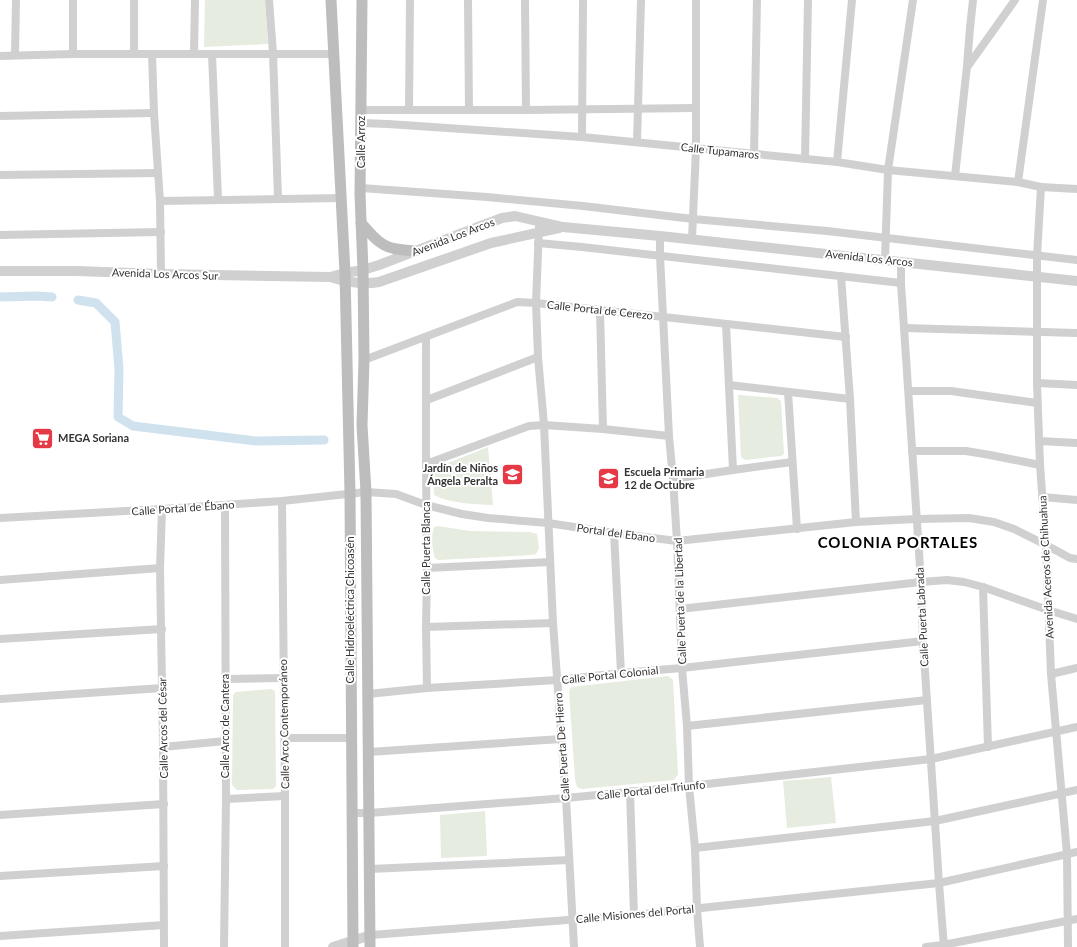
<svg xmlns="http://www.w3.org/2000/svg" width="1077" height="947" font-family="Lato,sans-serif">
	<rect width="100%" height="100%" fill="#fff"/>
	<g fill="#e6ecdf">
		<polygon points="205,0 265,0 268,44 204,47"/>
		<polygon points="738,395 740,395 777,398 781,401 784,454 781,456 745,460 741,457"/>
		<path d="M488,447L493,505C473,504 452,504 434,495L433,469Z"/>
		<path d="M438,526L470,531L530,532L537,534L539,548L536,554L532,555L438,560L435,558C432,549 431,537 434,527Z"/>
		<polygon points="668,676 673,680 678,774 674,780 582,789 577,787 575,779 569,691 571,687"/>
		<polygon points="271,689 275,691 276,786 273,789 237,790 232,785 233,695 236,692"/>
		<polygon points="831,777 836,823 787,828 783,781"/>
		<polygon points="485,811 487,856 441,858 440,815"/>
	</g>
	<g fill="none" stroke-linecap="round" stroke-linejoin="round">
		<g stroke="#cfe2ee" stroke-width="9">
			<polyline points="0,297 36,296 52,297"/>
			<polyline points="78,300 96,303 115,322 119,369 118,417 133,426 256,441 324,440"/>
		</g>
		<g stroke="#d0d0d0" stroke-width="8">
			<polyline points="73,0 73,54"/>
			<polyline points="269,0 273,53 278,198"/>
			<polyline points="468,0 469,110"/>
			<polyline points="525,0 526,110"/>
			<polyline points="134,53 134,0"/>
			<polyline points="152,54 154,113 160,201 161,274"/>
			<polyline points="194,54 195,0"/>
			<polyline points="212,54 218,199"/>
			<polyline points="15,55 16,0"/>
			<polyline points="0,56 73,54 334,54"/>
			<polyline points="968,66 1015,0"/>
			<polyline points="409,109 410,0"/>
			<polyline points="361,110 526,110 696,108"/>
			<polyline points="0,116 154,113"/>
			<polyline points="361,123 388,124 582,137 837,162 888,170 1018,182 1041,187 1077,189"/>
			<polyline points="582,137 583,0"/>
			<polyline points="637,142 641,0"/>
			<polyline points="754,154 757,0"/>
			<polyline points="805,159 808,0"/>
			<polyline points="837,162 852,0"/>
			<polyline points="0,175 158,173"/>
			<polyline points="955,176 967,66 970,28 973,0"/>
			<polyline points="1018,182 1043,0"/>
			<polyline points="1041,187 1037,256 1037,383 1040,465 1046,545 1051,674 1067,854 1068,947"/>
			<polyline points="361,188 487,197 583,206 693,219 827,231 1077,260"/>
			<polyline points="160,201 341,198"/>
			<polyline points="539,227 536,303 538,357 544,425 553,623 566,798 574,947"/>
			<polyline points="0,235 161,232"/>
			<polyline points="660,236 660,256 669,436 673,479 677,541 682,668 687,726 689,786 695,848 697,909 700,947"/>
			<polyline points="692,239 696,149 696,0"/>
			<polyline points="538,243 582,247 901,283"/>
			<polyline points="885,260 888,170 913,0"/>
			<polyline points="901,262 901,283 904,328 921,582 923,641 939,883 944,947"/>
			<polyline points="841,276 850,399 856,522"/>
			<polyline points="600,310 603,429"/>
			<polyline points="726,324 733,470"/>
			<polyline points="904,328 1077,333"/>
			<polyline points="426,337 426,464 427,568 426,627 427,688"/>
			<polyline points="364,360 517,302 536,303 846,337"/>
			<polyline points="1037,383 1077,385"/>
			<polyline points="729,385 850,399"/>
			<polyline points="909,391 951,391 1037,403"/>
			<polyline points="788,392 797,529"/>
			<polyline points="427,400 538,357"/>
			<polyline points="1039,441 1077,443"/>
			<polyline points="912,451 966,451 990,455 1040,465"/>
			<polyline points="426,464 529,426 544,425 603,429 669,436"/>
			<polyline points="673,479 733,470 792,462"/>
			<polyline points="1042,497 1077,500"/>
			<polyline points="282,501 285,796 285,947"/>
			<polyline points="162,509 160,568 163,747 164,947"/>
			<polyline points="0,518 162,509 282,501 366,492 396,494 426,505 462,514 488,518 548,523 614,533 677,541 856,522 916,519 969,518 994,522 1014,529 1046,545 1070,558 1077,559"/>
			<polyline points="614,533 621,673"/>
			<polyline points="427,568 550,562"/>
			<polyline points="0,580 160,568"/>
			<polyline points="983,587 988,747"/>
			<polyline points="680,609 921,582 947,580 964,582 983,587 1048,610 1077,619"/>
			<polyline points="426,627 553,623"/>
			<polyline points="0,639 162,629"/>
			<polyline points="1051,674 1077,668"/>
			<polyline points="225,679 283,678"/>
			<polyline points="368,694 427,688 557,680 621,673 682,668 923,641"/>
			<polyline points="0,699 162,688"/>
			<polyline points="687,726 927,700"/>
			<polyline points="285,738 351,738"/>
			<polyline points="163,747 225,741"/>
			<polyline points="369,752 561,739"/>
			<polyline points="630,791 634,915"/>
			<polyline points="226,799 285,796"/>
			<polyline points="352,813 369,813 566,798 689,786 931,759 1077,727"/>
			<polyline points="0,815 164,804"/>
			<polyline points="695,848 935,821 1077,790"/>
			<polyline points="370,869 569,860"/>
			<polyline points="0,876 164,866"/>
			<polyline points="371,935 634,915 939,883 1077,852"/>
			<polyline points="0,936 164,925"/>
			<polyline points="224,947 226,799 225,505"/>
			<polyline points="926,947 943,945 1077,919"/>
		</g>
		<g stroke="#d0d0d0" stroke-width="10">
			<path d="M0,271H77L161,274L330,277C346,282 362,285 379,282L491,243L559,228"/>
			<polyline points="330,277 345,273 363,270 379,265 473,229 502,218 515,216 563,227 660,236 1077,281"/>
			<polyline points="333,947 371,935"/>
		</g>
		<g stroke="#bdbdbd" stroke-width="11">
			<polyline points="331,0 345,273 350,493 353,947"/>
			<polyline points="362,0 360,194 363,270 364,360 362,425 366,492 370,947"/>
			<path d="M361,223C370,233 379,245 392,248C399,250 407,250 414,251"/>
		</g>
	</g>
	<defs>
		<symbol id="supermarket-square" viewBox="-11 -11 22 22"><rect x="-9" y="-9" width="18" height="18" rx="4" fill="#e63946" stroke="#fff"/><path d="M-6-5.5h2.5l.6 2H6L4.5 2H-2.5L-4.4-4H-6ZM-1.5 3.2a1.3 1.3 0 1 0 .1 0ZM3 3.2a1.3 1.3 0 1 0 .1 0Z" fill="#fff"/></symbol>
		<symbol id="school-square" viewBox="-11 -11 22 22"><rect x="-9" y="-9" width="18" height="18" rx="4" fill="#e63946" stroke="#fff"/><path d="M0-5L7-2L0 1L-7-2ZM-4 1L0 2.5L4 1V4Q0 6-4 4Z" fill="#fff"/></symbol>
	</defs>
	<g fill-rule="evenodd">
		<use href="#supermarket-square" x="30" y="426" width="25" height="25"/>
		<use href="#school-square" x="500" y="462" width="25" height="25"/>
		<use href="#school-square" x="596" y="466" width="25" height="25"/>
	</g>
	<g text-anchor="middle" stroke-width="4" stroke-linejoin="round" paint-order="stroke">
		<g font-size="11" fill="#333" stroke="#fff">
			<text transform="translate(361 142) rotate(-90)" y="4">Calle Arroz</text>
			<text transform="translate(720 151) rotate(6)" y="4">Calle Tupamaros</text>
			<text transform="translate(453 237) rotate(-21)" y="4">Avenida Los Arcos</text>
			<text transform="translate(869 258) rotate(6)" y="4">Avenida Los Arcos</text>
			<text transform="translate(165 274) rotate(2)" y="4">Avenida Los Arcos Sur</text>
			<text transform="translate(600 310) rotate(6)" y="4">Calle Portal de Cerezo</text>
			<text transform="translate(183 508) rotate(-4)" y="4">Calle Portal de Ébano</text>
			<text transform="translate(616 533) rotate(8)" y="4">Portal del Ebano</text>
			<text transform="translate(426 548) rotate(-90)" y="4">Calle Puerta Blanca</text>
			<text transform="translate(1046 567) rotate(-93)" y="4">Avenida Aceros de Chihuahua</text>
			<text transform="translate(680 601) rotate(-92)" y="4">Calle Puerta de la Libertad</text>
			<text transform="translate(350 610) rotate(-90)" y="4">Calle Hidroeléctrica Chicoasén</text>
			<text transform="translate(922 617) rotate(-93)" y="4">Calle Puerta Labrada</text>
			<text transform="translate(610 675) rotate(-6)" y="4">Calle Portal Colonial</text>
			<text transform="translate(284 724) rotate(-91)" y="4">Calle Arco Contemporáneo</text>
			<text transform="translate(225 726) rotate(-90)" y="4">Calle Arco de Cantera</text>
			<text transform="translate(163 728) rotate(-91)" y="4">Calle Arcos del César</text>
			<text transform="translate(562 747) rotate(-94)" y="4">Calle Puerta De Hierro</text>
			<text transform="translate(651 790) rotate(-6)" y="4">Calle Portal del Triunfo</text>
			<text transform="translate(635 914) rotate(-5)" y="4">Calle Misiones del Portal</text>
		</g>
		<g font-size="11" font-weight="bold" fill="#333" stroke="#fff" text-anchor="start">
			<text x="58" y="442">MEGA Soriana</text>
			<text x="498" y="472" text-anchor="end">Jardín de Niños<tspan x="498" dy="13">Ángela Peralta</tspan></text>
			<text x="624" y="476">Escuela Primaria<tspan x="624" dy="13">12 de Octubre</tspan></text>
		</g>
		<g font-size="15" font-weight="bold" letter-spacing="1" fill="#000" stroke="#fff">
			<text x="898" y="548">COLONIA PORTALES</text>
		</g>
	</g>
</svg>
